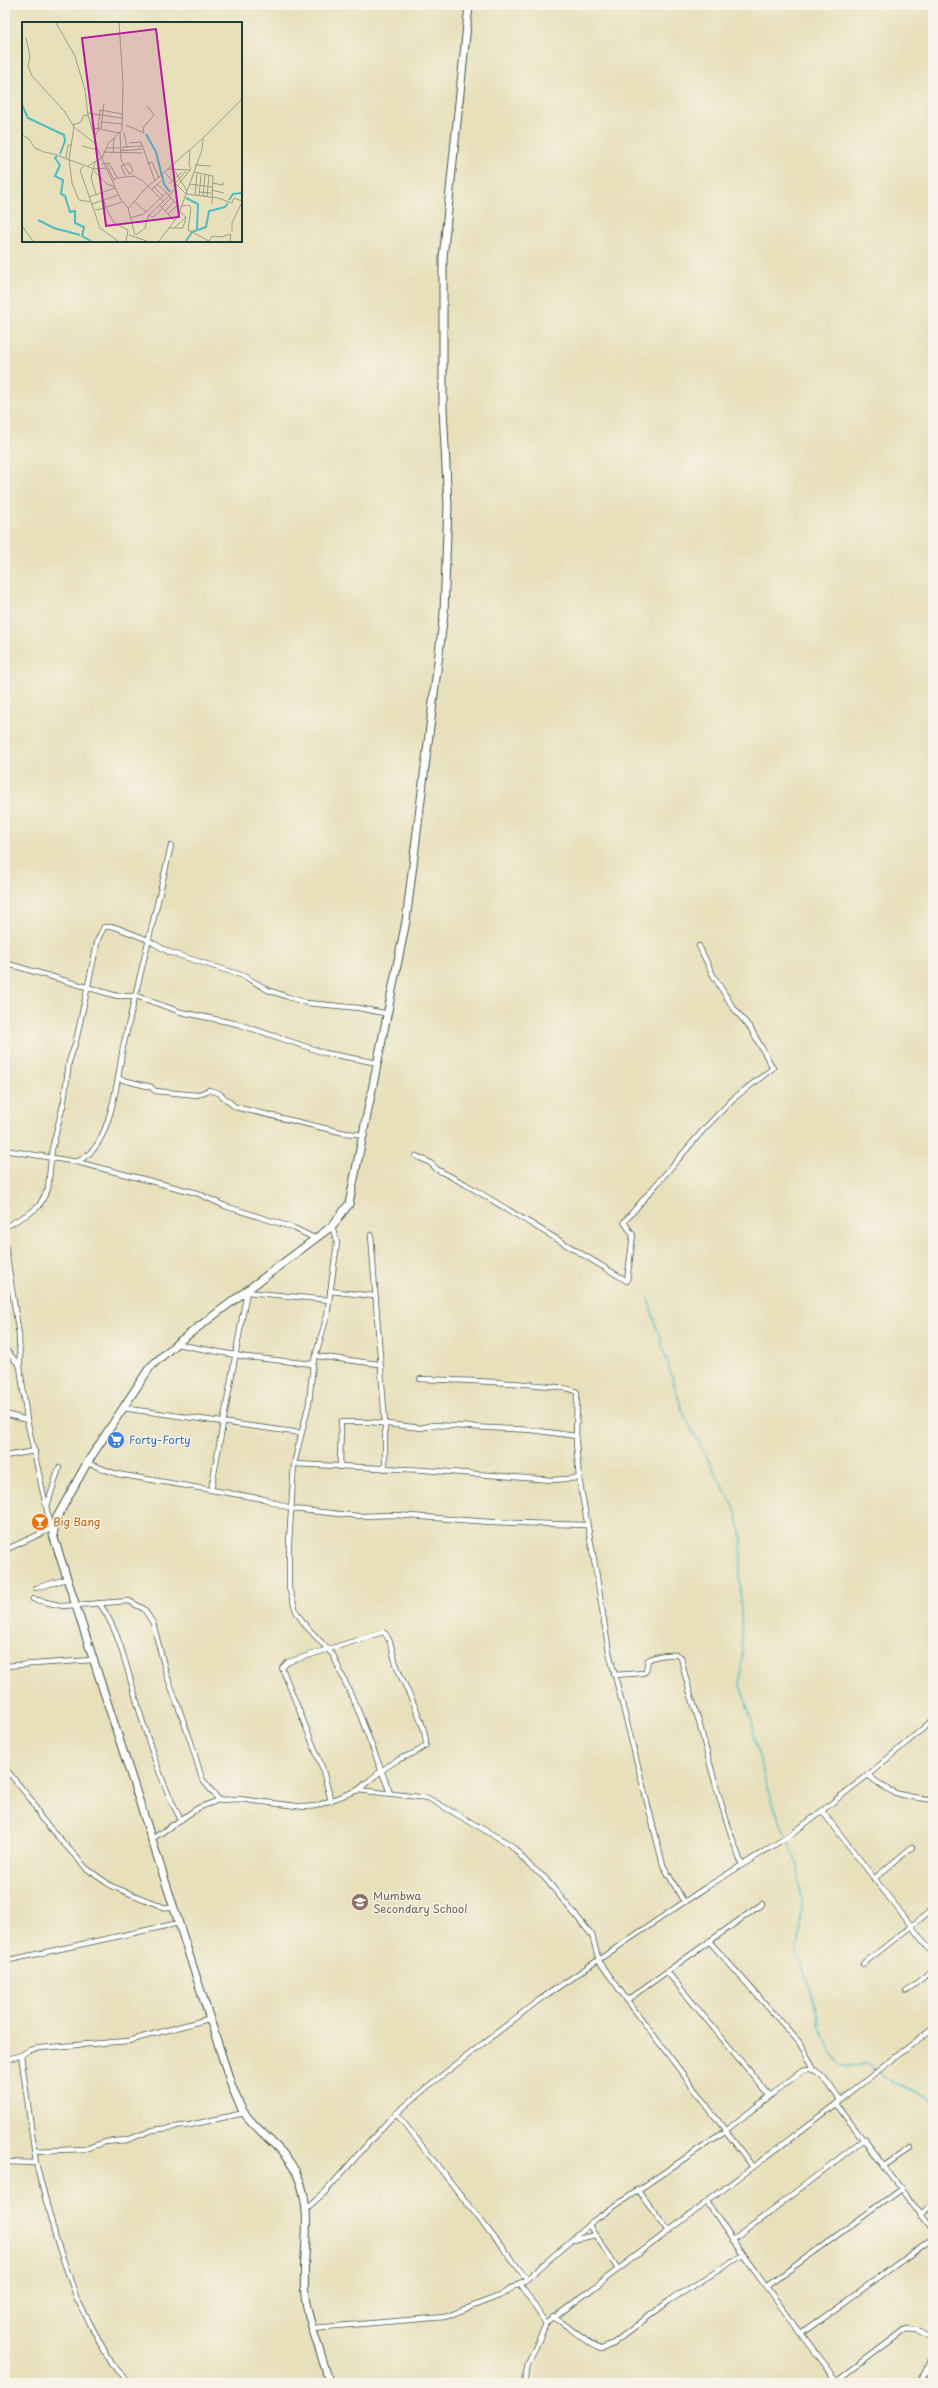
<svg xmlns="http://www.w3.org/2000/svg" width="938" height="2388" font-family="'Playpen Sans',sans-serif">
	<rect width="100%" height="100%" fill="#f7f3e8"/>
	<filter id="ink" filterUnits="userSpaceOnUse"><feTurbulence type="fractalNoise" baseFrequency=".025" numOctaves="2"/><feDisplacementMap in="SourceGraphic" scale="8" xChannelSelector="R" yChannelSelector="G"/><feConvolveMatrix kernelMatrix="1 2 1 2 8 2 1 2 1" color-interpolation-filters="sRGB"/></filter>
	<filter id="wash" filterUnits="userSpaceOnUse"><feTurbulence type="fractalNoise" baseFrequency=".012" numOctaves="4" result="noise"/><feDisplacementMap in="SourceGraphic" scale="16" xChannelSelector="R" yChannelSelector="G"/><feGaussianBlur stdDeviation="0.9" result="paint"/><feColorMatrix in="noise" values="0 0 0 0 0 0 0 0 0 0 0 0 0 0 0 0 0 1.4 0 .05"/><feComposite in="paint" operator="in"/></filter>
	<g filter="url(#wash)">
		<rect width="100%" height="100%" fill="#e8e0bb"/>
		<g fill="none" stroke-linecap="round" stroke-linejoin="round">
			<polyline stroke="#4dbcc3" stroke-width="1.5" points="648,1299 683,1413 735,1509 742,1538 740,1569 742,1658 740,1684 752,1721 756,1746 768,1791 798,1866 802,1904 801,1930 797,1953 810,1988 820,2026 831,2053 841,2065 847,2067 867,2062 890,2081 933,2099"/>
		</g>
	</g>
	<g filter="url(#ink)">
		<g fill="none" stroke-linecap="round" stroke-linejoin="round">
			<defs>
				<g id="street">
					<polyline points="5,963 117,996 136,996 181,1012 238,1024 325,1053 378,1063"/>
					<polyline points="119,1079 151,1087 155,1091 197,1095 209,1090 219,1093 235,1107 345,1133 365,1135"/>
					<path d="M5,1150L77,1162C82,1159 88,1155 92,1151C111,1131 119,1074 123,1047L171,846"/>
					<polyline points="416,1156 429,1162 438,1170 465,1184 627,1281 633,1235 624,1222 705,1128 733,1099 773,1068 751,1029 732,1006 713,975 699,946"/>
					<polyline points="77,1162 197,1193 225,1206 294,1228 314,1238"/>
					<polyline points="332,1226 337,1243 327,1316 313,1364 309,1403 294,1464 289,1543 289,1588 296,1611 305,1625 333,1655 360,1715 390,1793"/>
					<polyline points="5,1227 30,1213 39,1206 48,1189 52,1149 64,1101 69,1062 76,1041 98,939 104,927 115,927 146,939 169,952 244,976 268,990 288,997 307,1003 359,1008 388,1014"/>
					<polyline points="371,1235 385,1423 385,1469"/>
					<polyline points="5,1244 19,1335 20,1366 27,1420 52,1533"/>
					<polyline points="330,1291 374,1296"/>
					<polyline points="247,1292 329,1300"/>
					<polyline points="176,1344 246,1357 313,1364"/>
					<polyline points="5,1349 20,1366"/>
					<polyline points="316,1356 379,1364"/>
					<path d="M420,1379C442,1380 568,1383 577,1392L576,1442L579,1478L596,1571L609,1652L663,1865L684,1902"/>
					<polyline points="122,1408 301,1433"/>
					<polyline points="5,1414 27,1420"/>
					<polyline points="5,1456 35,1451"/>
					<polyline points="87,1463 117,1474 264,1499 293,1509 358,1516 396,1515 490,1522 587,1525"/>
					<polyline points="294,1464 424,1470 552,1480 579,1478"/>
					<polyline points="340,1467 341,1422 371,1422 421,1428 433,1425 532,1430 576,1436"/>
					<polyline points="211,1490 247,1291"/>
					<polyline points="47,1506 59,1468"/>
					<polyline points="5,1550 51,1529"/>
					<polyline points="36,1588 66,1579"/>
					<polyline points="33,1599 63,1606 129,1601 144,1609 153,1623 166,1673 191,1742 202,1779 219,1800"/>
					<path d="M99,1603C119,1630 125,1663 135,1695C147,1738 160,1781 181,1820"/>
					<polyline points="5,1666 92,1660"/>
					<path d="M614,1675L643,1673L646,1671L648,1660C655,1656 674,1652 681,1657C685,1680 693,1700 699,1722C711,1770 724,1818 742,1865"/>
					<polyline points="5,1768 32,1801 41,1818 86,1868 111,1886 166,1908 174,1908"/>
					<path d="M868,1775C894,1797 901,1795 933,1800"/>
					<path d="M331,1801L322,1767L282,1668L288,1662L383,1632C391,1637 392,1652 395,1660C402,1686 426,1719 426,1745C417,1754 406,1755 396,1761C382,1769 370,1780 358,1790"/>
					<polyline points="822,1811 933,1954"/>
					<polyline points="152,1839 198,1808 219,1800 239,1799 305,1807 316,1806 358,1790 428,1798 511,1845 530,1866 544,1877 592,1935 599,1961 627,2000 753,2167"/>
					<polyline points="874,1879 912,1847"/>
					<polyline points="709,1941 799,2042 815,2070"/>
					<polyline points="5,1961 179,1923"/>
					<polyline points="863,1964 933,1909"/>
					<polyline points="668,1973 770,2096"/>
					<polyline points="906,1991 933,1970"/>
					<polyline points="627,2000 762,1904"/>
					<polyline points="5,2060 21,2055"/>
					<polyline points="838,2102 933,2028"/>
					<polyline points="396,2113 527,2279"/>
					<polyline points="34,2151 85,2149 105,2142 127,2140 153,2130 190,2125 244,2113"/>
					<polyline points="5,2162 36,2163 56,2239 77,2299 111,2363 130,2383"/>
					<polyline points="36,2163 21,2055 30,2050 39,2048 128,2041 208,2019"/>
					<polyline points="884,2166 910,2148"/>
					<polyline points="637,2189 669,2231"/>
					<path d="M707,2202C748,2265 794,2324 839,2383"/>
					<polyline points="307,2208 325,2192 389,2120 427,2087 539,2000 705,1888 792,1834 868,1775 933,1720"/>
					<polyline points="921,2215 933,2205"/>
					<polyline points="589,2225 618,2269"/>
					<polyline points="573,2240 595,2235"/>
					<polyline points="732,2241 864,2139"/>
					<polyline points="520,2283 546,2324"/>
					<polyline points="767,2286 901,2189"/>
					<path d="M553,2317C567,2324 591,2348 602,2349L611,2345L669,2301L743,2255"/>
					<path d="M313,2328L445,2317L499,2296L527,2279L593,2221L725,2131L803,2070C820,2064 831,2089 840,2100"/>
					<polyline points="802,2333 933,2238"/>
					<polyline points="927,2371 933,2378"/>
					<polyline points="837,2381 906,2329 916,2330 933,2340"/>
					<polyline points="524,2383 528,2364 546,2324 836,2104 933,2230"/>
					<polyline points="919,2383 927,2371 933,2354"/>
				</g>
				<path id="secondary" d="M329,2383C323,2354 308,2325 305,2296C301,2256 314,2216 299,2179C288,2151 262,2136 245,2114C239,2106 236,2095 232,2087L53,1535L56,1519L87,1463L150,1367L176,1344L332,1226L349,1204L406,921L444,613L448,505L443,409V258L469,5"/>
			</defs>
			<use href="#street" stroke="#3d5548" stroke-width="6"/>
			<use href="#secondary" stroke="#3d5548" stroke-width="9"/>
			<use href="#street" stroke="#fff" stroke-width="4.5"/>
			<use href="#secondary" stroke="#fff" stroke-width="7"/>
		</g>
	</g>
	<defs>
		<symbol id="supermarket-disc" viewBox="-11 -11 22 22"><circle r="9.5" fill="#3f7fe0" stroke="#f7f3e8"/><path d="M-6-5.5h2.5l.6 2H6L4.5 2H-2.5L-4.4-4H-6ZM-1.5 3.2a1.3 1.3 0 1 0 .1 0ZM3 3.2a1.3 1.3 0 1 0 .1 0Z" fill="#fff"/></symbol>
		<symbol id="bar-disc" viewBox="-11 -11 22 22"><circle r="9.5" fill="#e8710a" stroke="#f7f3e8"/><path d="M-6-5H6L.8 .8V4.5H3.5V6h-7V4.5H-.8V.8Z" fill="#fff"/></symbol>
		<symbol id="school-disc" viewBox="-11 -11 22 22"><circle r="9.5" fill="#8d6e63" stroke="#f7f3e8"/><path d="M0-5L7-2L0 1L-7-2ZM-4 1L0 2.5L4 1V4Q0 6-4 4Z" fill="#fff"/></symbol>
	</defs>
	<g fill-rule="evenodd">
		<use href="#supermarket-disc" x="106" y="1430" width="20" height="20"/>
		<use href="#bar-disc" x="30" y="1512" width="20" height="20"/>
		<use href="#school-disc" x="350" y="1892" width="20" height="20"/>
	</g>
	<g text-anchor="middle" stroke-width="3" stroke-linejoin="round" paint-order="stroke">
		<g font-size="11" fill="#366cbe" stroke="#f7f3e8" text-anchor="start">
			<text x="129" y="1444">Forty-Forty</text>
		</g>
		<g font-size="11" fill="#c56008" stroke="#f7f3e8" text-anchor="start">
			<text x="53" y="1526">Big Bang</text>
		</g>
		<g font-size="11" fill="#785e54" stroke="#f7f3e8" text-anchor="start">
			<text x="373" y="1900">Mumbwa<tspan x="373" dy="13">Secondary School</tspan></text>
		</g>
	</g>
	<g transform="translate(22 22)">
		<rect width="220" height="220" fill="#e8e0bb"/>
		<path fill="none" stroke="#4dbcc3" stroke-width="2" d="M0,83L6,96L42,113L43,119L38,132M124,112L134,130L142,162L148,170M35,134L33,136L38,143L33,154L41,158L39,172L43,174L48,190L53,189V201L62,205L60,214L69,219M164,176L176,182L175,207M207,178L211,172L220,171M16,198L32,206L58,213M164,219L170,210L184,205L187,189L203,185L206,181"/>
		<path fill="none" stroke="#989f85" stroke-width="1" d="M34,1L53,34L63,68L66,93L76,128L99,178L106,186L113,213M4,16L8,34L6,44L10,54L43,90L52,105L75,123M65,91L100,96M80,100L100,102M51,103L59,100L62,93L66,94M104,103L122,111L121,106L132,93L125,84M52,105L47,137L50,161L57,178L69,180M71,107L79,106L82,81M78,107L97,111M98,109L99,138L108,153M102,110L105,126M0,113L7,117L13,126L22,130L32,132L72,147L84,146M73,113L76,109L78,88L101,92M107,121L119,120L133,159M60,124L76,128M84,126H98M101,128V125L120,124M168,128L167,143L169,147M98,129L120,127M81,130L121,131M91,131L92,116M44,136L46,123H50M80,136L86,122L100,108L101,60L97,1M73,140L69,156L74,172M84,141L92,158M79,142L87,141L95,156M125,142L130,140L137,156M63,143L58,148L78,206L96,219M173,143L189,144M66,144L79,136M146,147L169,148M72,149L85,162L93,165M153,149L165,169M172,150L191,154L190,182M143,151L164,172M104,155L99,144L107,141L111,149L108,152M90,159L95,156L112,154L121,159L141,179M190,161L201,163V160M135,162L145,171M147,162L160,150M167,162L190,165M151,164L164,149M132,165L141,174M129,168L139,159M189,168L202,171M177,170L189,171M164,172L196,176L210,181L212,176L220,179M173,173L175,152M147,174L168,148M177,174L179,153M181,174L183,153M67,175L93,166M185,175L187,153M112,179L124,190M70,182L82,178M137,183L152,198M159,184L167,183L169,186L166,208L187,219M84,185L100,180M140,185L149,176M84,186L82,178L96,173M106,187L122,168L181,116L220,77M73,188L84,186L92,201L106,208L104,219M143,189L152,180M146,192L156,183M126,193L131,195L141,186M108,196L122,192L144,171L147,173M0,204L11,219M147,206H152L164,195L157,189M152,206H161L164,195M210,209V201L220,180M107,213L125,219M114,213L123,206L126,194L147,174L158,185M137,219L156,194L180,128L181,117M187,219L190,214L199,215L209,212L208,219"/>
		<path fill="#b5179e" fill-opacity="0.15" stroke="#b5179e" stroke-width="2" d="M134,7L157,195L84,204L60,16Z"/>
		<rect width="220" height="220" fill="none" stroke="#1f3d34" stroke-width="2"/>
	</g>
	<rect width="938" height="2388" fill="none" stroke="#f7f3e8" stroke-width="20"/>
</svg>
